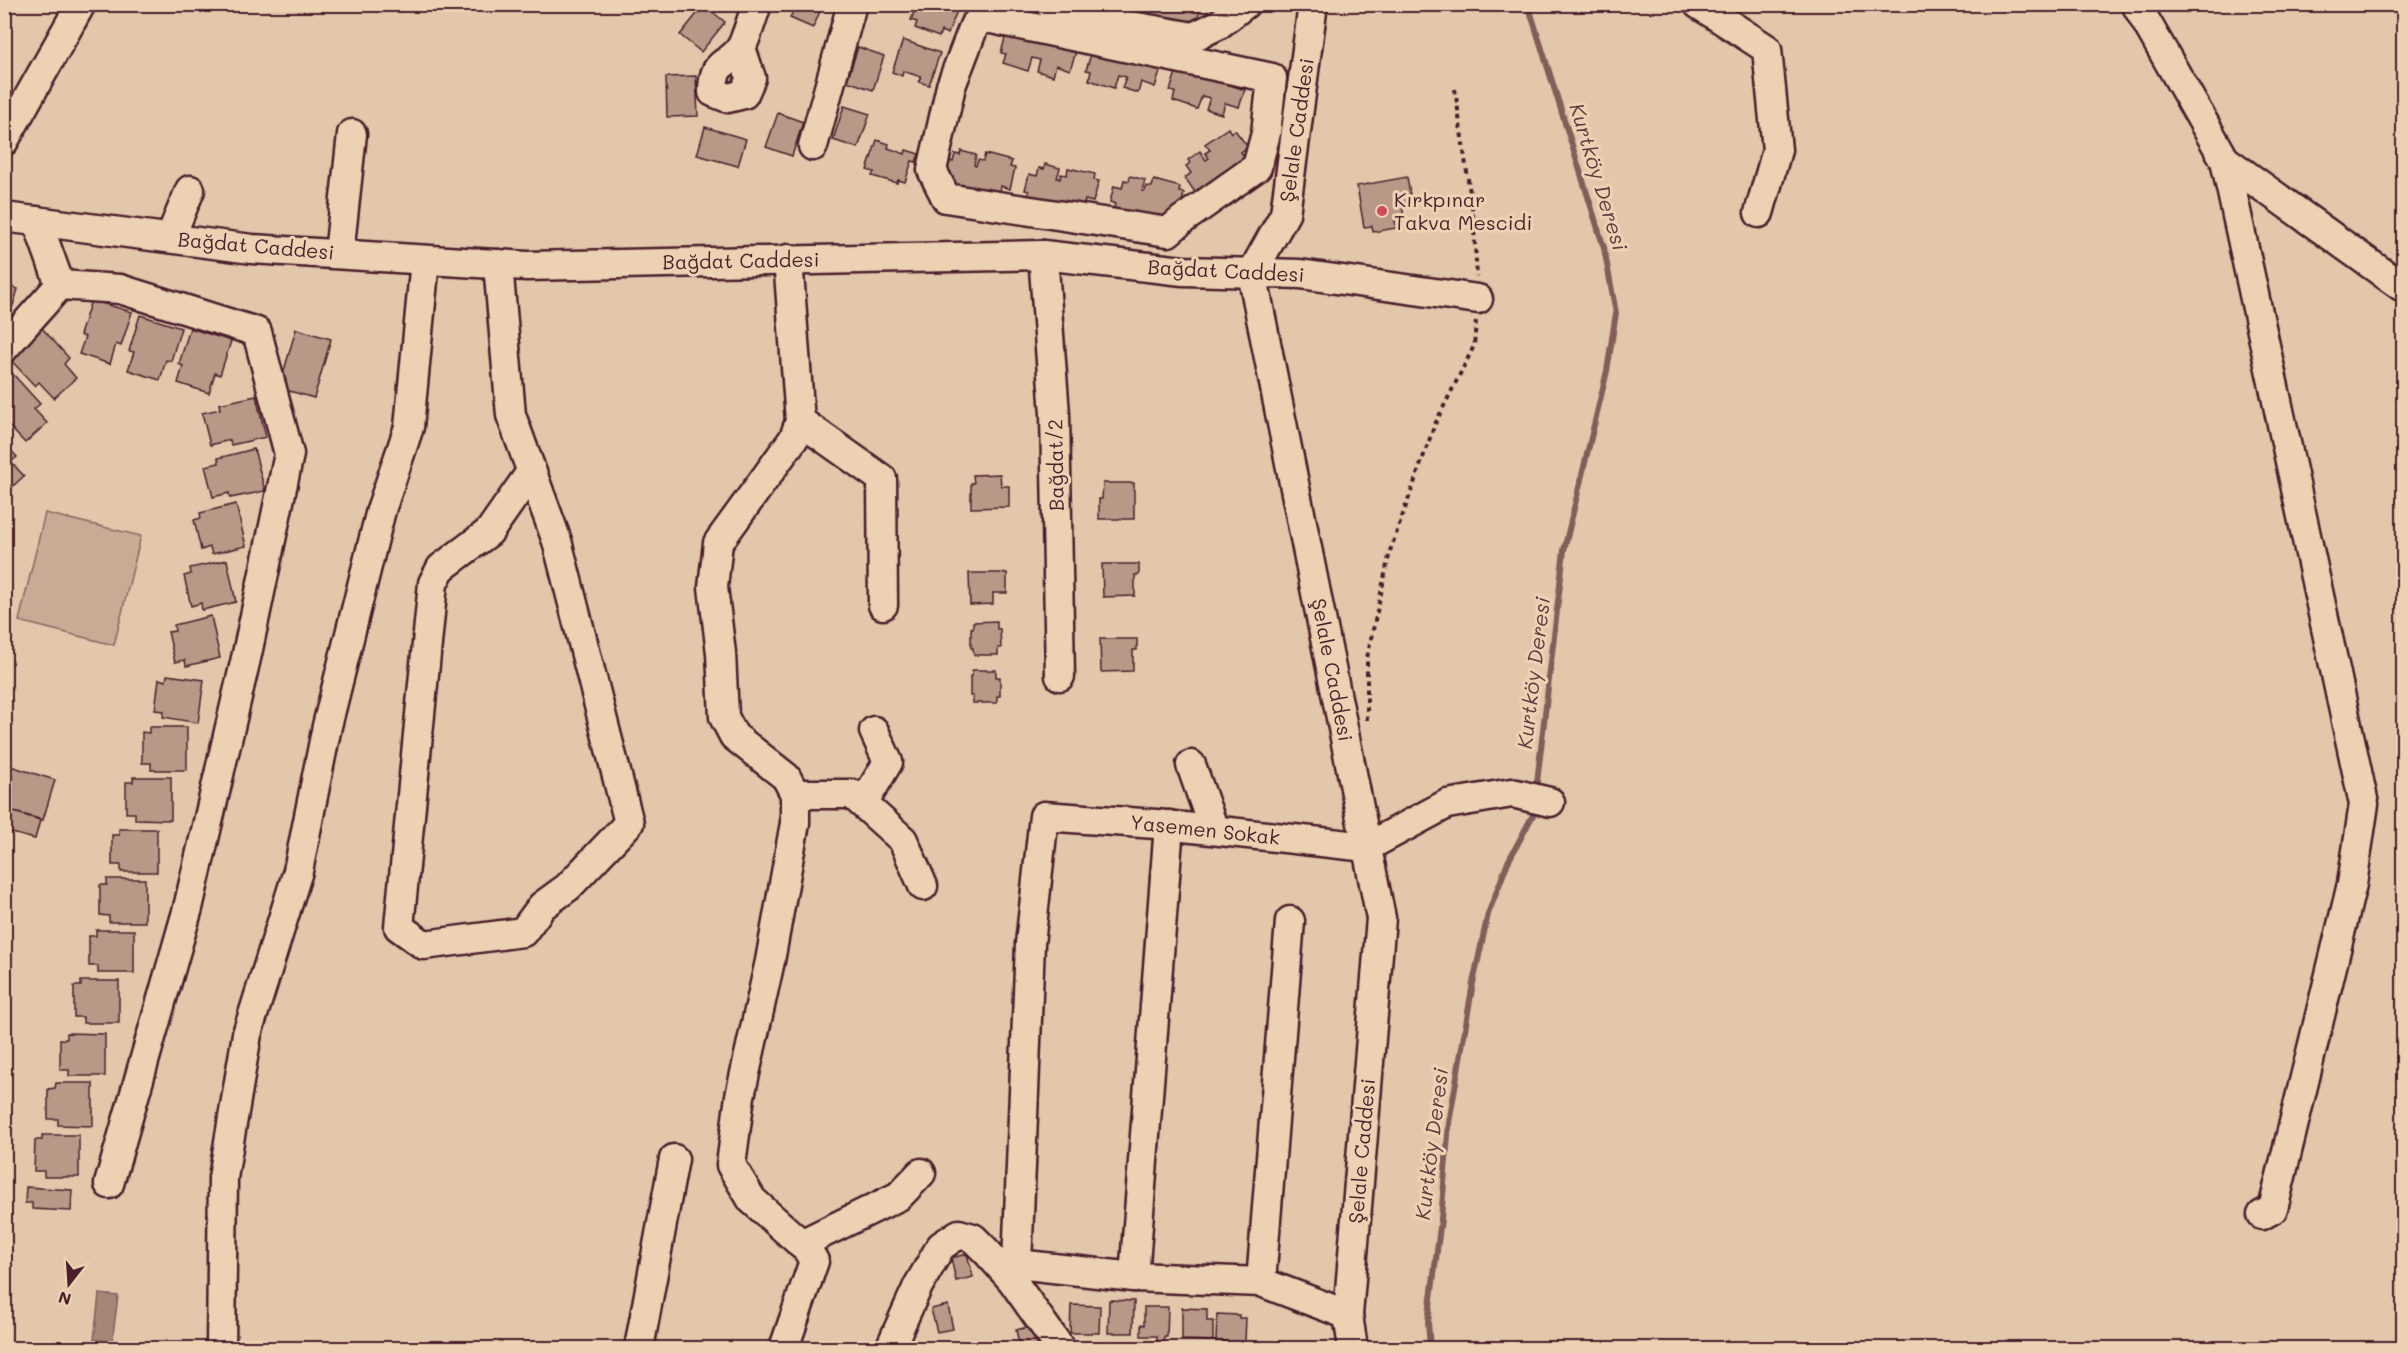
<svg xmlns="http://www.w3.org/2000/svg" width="2408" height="1353" font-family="Mali,sans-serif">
	<rect width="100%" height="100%" fill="#e2c7ab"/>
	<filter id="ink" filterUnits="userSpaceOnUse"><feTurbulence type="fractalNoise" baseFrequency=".0167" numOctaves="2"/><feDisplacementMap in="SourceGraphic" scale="12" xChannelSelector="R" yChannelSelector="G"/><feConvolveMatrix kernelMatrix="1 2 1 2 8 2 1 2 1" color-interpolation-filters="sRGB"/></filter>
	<g filter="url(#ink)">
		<polygon fill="#c9ab95" stroke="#8a6560" stroke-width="1.5" points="45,513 141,536 114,645 19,621"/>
		<polygon fill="#a7867a" stroke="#825d5a" stroke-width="1.5" points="99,1294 118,1296 112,1342 94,1340"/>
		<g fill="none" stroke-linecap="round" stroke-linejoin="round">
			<g stroke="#825d5a" stroke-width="6">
				<polyline points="1528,4 1604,248 1616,313 1607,371 1564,550 1536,791"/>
				<polyline points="1430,1348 1428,1322 1441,1219 1449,1123 1473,983 1488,914 1508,862 1534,813 1535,807"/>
			</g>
		</g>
		<g fill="#b89887" stroke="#4a1f2b" stroke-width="1.5">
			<polygon points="796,4 823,4 813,28 790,18"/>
			<polygon points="917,4 939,4 957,11 948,34 941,31 939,37 915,28 917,22 911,20"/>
			<polygon points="1150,4 1190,4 1189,8 1199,10 1198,26 1155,19 1151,12"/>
			<polygon points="704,5 725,22 701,52 680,35"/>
			<polygon points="1007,31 1076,52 1070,70 1056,65 1053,76 1037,71 1040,60 1032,58 1028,71 1003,63 1006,54 1001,53"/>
			<polygon points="903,40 940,53 929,85 919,82 921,77 903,71 902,76 892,72"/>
			<polygon points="858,47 884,56 873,90 847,81"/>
			<polygon points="1093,48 1161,69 1155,87 1141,82 1138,93 1122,88 1126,77 1118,75 1114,88 1089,80 1091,71 1086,70"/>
			<polygon points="1177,69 1204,70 1201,78 1215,82 1218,72 1235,77 1233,86 1245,90 1239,107 1225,103 1222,114 1206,109 1210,98 1202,96 1197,109 1173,101 1175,92 1170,91"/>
			<polygon points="696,76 698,116 667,117 666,77"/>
			<polygon points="844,106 870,114 858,148 833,140"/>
			<polygon points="778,113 803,122 792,156 766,147"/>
			<polygon points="705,127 746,139 738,166 697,155"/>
			<polygon points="1228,128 1231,133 1235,130 1248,147 1241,152 1250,166 1203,196 1198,189 1195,192 1185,178 1191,173 1186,166 1190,163 1188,160 1200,151 1206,160 1209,158 1205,153 1210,150 1205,144"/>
			<polygon points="877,140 889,144 888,148 905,154 906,150 919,154 916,162 912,161 905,182 898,180 897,183 872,176 874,172 867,170"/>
			<polygon points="961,151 976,155 974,165 976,166 978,160 983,161 985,154 1012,161 1010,167 1015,168 1010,189 1001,186 998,203 944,186 946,160 953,162 955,154 960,155"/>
			<polygon points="1045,164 1060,168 1057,178 1060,179 1061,174 1067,175 1068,168 1095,174 1094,180 1099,181 1093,202 1085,200 1081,216 1027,200 1029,191 1025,190 1029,174 1037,176 1039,168 1044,169"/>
			<polygon points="1130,176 1145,180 1142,191 1145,191 1147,186 1152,187 1154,180 1180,187 1179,192 1184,193 1179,214 1151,220 1113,212 1115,204 1110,202 1114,186 1122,188 1124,180 1129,181"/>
			<polygon points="1407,177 1411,201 1402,203 1404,219 1395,220 1396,228 1373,232 1372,226 1364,227 1357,186"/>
			<polygon points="4,284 18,289 13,306 4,317"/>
			<polygon points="91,300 132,312 121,346 116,344 110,364 79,354 85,337 80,335"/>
			<polygon points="140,315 181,328 171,361 166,360 160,380 128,370 134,352 129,351"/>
			<polygon points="40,326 69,358 64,364 76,378 54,398 39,382 35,386 7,356"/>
			<polygon points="190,328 231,341 220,375 215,373 209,393 178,383 183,366 179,364"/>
			<polygon points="296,329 331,339 314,398 279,388"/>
			<polygon points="11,372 40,404 34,409 47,423 25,443 10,427 4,430 4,377"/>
			<polygon points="256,396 266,437 231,445 230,440 210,445 202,413 220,409 219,404"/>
			<polygon points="4,443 17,457 11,462 24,476 4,494"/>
			<polygon points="254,449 265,491 230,498 229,493 213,497 205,466 219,463 218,458"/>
			<polygon points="1000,474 1001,486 1009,486 1009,507 971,508 971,483 974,483 973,475"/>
			<polygon points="1103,483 1134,483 1134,519 1099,519 1099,499 1102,499"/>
			<polygon points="236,504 246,546 212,554 210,547 201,550 194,520 201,518 200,513"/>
			<polygon points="227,560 236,602 202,610 201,603 191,606 184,576 191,574 190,568"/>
			<polygon points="1102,564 1139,564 1139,575 1135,575 1135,596 1103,597"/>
			<polygon points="969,573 1007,573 1007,593 993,593 993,604 970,605"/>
			<polygon points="211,616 220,658 186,666 185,660 175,662 168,632 175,631 174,625"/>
			<polygon points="997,621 997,629 1000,629 1001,648 998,648 998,655 974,655 973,648 971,648 971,628 973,628 973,622"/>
			<polygon points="1100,639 1137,639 1137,650 1133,650 1133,671 1101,672"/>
			<polygon points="972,670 996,670 996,677 1000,677 1000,696 997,696 997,703 973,703 973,696 970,696 970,676 972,676"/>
			<polygon points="167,675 204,680 198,723 163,717 164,711 155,710 159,679 166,681"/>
			<polygon points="149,727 187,727 187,770 151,770 151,763 142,763 142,732 149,733"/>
			<polygon points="4,764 55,780 43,820 4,809"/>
			<polygon points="133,777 171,777 171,820 135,819 135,813 126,813 126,782 133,782"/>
			<polygon points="4,809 40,820 35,839 4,831"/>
			<polygon points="119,829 157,829 157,872 121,872 121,865 112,865 112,835 119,835"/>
			<polygon points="107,879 145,879 145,922 109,922 109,916 100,915 100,885 107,885"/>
			<polygon points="96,930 134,930 134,973 98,973 98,966 89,966 89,936 96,936"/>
			<polygon points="81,981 119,981 119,1023 83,1023 83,1017 74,1017 74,986 81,986"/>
			<polygon points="67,1033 105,1034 105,1076 69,1076 69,1070 60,1070 60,1039 67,1039"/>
			<polygon points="56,1083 93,1083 93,1126 58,1125 58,1119 48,1119 48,1089 55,1088"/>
			<polygon points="42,1135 79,1135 79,1177 44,1177 44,1171 34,1171 35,1140 42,1140"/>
			<polygon points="26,1187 72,1190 71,1211 32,1209 32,1203 25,1203"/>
			<polygon points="967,1254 973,1277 956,1281 951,1258"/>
			<polygon points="1109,1300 1134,1301 1133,1333 1108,1333"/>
			<polygon points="948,1305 953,1329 937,1332 931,1309"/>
			<polygon points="1071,1305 1100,1306 1099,1333 1070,1333"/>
			<polygon points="1144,1307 1168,1307 1167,1337 1164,1337 1164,1342 1157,1341 1157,1336 1141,1336 1141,1324 1144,1325"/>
			<polygon points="1182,1308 1207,1309 1207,1321 1213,1321 1213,1341 1182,1340"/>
			<polygon points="1217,1314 1239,1315 1239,1318 1246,1318 1245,1342 1216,1341"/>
			<polygon points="1032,1326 1038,1348 1020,1348 1016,1330"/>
		</g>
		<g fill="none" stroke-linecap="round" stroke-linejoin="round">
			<defs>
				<g id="minor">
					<polyline points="1050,4 1098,20 1193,37 1218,25 1245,4"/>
					<polyline points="1313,4 1285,214 1252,273 1381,918 1348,1315 1353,1348"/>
					<polyline points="1698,4 1767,49 1777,150 1759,213"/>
					<polyline points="2136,4 2225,160 2404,288"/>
					<polygon points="981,19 992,19 1272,78 1266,133 1257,167 1182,220 1168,232 946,198 932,170 951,86 974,26"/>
					<path d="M741,48L751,78L744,94L728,98L713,92C713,56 730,68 742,46C748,33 752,18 757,4"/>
					<polyline points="4,141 81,4"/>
					<polyline points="813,146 852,4"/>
					<polyline points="2225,160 2364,804 2352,884 2273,1209 2262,1215"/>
					<polyline points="4,217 252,249 527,266 1043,255 1183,271 1300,274 1478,299"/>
					<polyline points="37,221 60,285 120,289 257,332 289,454 247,654 188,908 109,1184"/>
					<polyline points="170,238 190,190"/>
					<polyline points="339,254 352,134"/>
					<polyline points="1043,255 1055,414 1060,676"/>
					<polyline points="498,264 511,415 557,541 629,823 568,887 542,906 523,932 424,945 399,927 433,583 441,568 489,532 531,472"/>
					<polyline points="4,348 60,285"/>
					<polyline points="800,421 882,479 883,605"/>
					<polyline points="1191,765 1214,830"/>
					<polyline points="795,794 852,794 903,840 923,886"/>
					<polyline points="863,804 888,762 874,731"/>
					<polyline points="801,1244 899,1196 921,1173"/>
					<polyline points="1134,1277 1169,825"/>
					<polyline points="1261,1282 1290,921"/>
					<polyline points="1348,1315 1261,1282 1134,1277 1017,1264 1030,944 1044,816 1156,824 1367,847 1447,804 1512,793 1550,802"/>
					<polyline points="221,1348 223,1178 247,1034 298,871 327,726 381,510 409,427 425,260"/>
					<polyline points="639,1348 674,1159"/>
					<polyline points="784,1348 814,1261 807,1249 752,1200 731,1165 740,1096 770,961 795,823 795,794 786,777 734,736 724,717 721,653 713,587 718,543 794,438 800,421 788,259"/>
					<polyline points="890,1348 918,1286 941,1246 959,1234 973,1238 987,1252 1012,1280 1058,1345 1056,1348"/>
				</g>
			</defs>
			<use href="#minor" stroke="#4a1f2b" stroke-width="33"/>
			<g stroke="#4a1f2b" stroke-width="4" stroke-dasharray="4.5 4.5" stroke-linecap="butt">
				<polyline points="1455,89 1473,214 1477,277"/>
				<polyline points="1367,720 1367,658 1390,551 1435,424 1474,346 1476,321"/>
			</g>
			<use href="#minor" stroke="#ecd2b3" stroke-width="28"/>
		</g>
	</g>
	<circle fill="#d1495b" stroke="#ecd2b3" stroke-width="2" cx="1382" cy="211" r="6"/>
	<g text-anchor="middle" stroke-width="6" stroke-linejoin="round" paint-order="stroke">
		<g font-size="20" fill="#4a1f2b" stroke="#ecd2b3">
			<text transform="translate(1297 130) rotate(-82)" y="7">Şelale Caddesi</text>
			<text transform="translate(256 246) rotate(5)" y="7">Bağdat Caddesi</text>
			<text transform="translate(741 261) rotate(-1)" y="7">Bağdat Caddesi</text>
			<text transform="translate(1226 271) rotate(3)" y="7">Bağdat Caddesi</text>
			<text transform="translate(1056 465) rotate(-91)" y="7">Bağdat/2</text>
			<text transform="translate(1332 670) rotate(79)" y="7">Şelale Caddesi</text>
			<text transform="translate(1205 830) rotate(6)" y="7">Yasemen Sokak</text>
			<text transform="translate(1362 1151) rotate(-85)" y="7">Şelale Caddesi</text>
		</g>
		<g font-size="20" fill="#4a1f2b" stroke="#ecd2b3" text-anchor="start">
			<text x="1394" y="207">Kırkpınar<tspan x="1394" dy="23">Takva Mescidi</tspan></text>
		</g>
		<g font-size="21" font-style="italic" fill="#61393f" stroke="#ecd2b3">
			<text transform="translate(1598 177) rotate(73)" y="7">Kurtköy Deresi</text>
			<text transform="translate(1534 673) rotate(-83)" y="7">Kurtköy Deresi</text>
			<text transform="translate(1432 1144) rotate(-83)" y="7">Kurtköy Deresi</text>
		</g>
	</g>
	<rect width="2408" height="1353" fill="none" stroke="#ecd2b3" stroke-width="24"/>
	<rect x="12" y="12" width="2384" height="1329" fill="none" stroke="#4a1f2b" stroke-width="2" filter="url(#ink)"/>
	<g transform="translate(69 1284) rotate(197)" stroke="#ecd2b3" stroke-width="4.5" paint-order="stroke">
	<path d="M0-4.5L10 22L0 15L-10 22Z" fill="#4a1f2b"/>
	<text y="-9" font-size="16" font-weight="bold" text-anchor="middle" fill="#4a1f2b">N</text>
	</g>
</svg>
